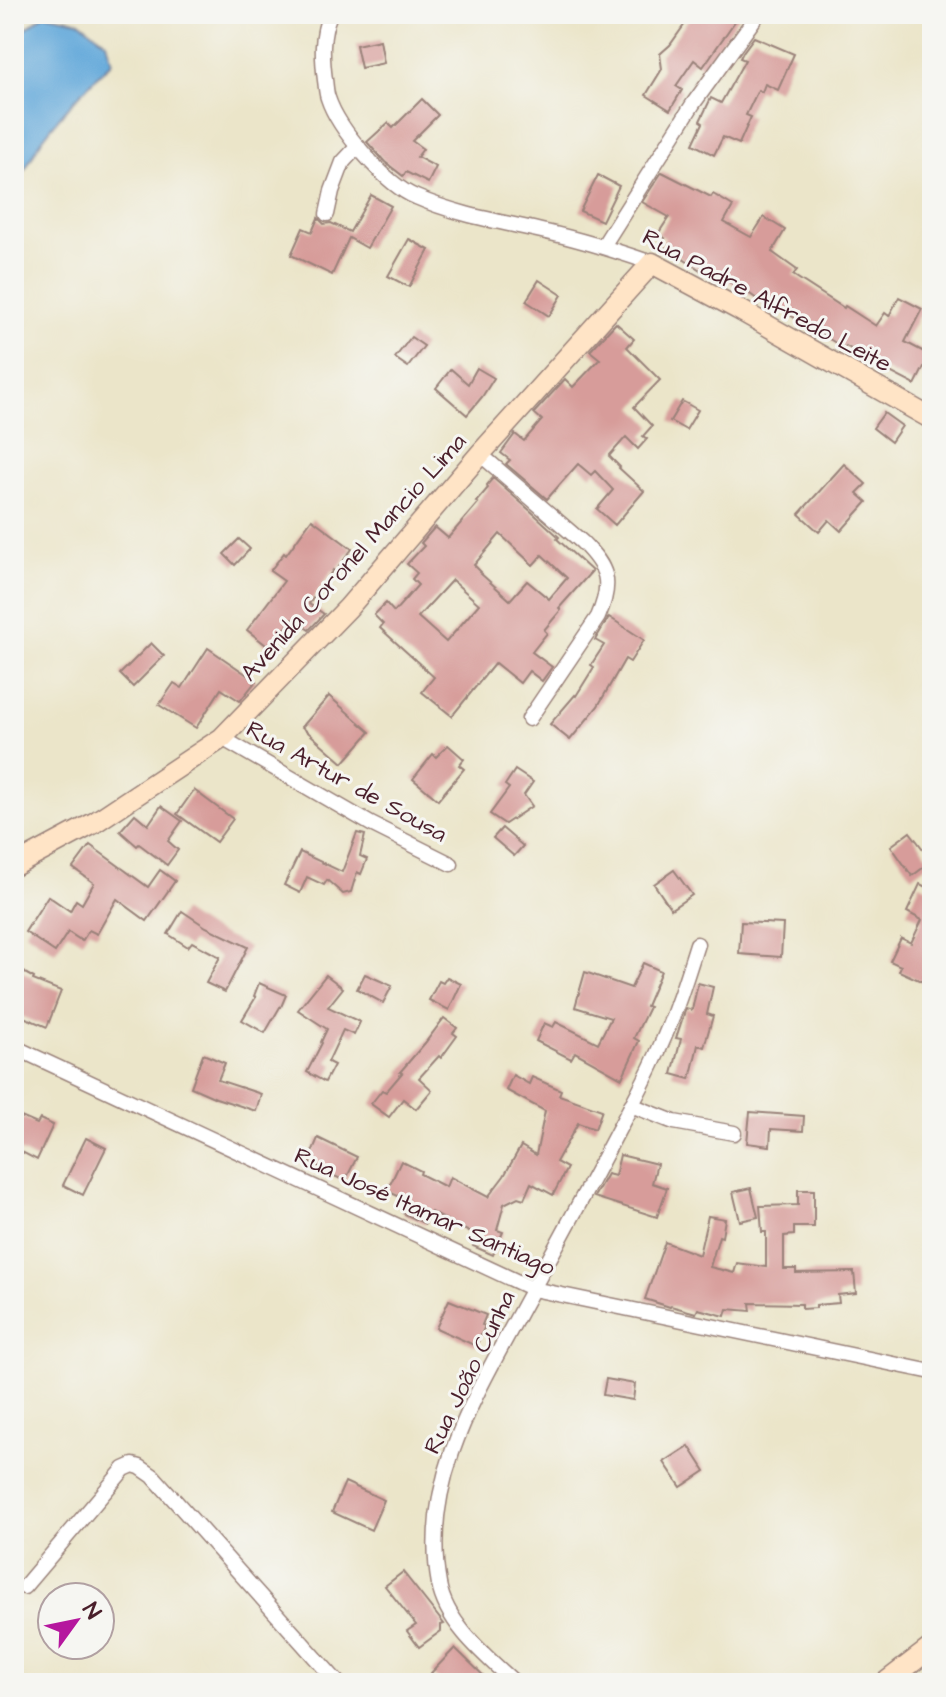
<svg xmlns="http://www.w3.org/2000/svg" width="946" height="1697" font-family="'Architects Daughter',sans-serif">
	<rect width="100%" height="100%" fill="#f6f6f2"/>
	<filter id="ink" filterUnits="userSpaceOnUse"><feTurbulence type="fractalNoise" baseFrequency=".0125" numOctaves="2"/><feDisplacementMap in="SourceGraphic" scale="16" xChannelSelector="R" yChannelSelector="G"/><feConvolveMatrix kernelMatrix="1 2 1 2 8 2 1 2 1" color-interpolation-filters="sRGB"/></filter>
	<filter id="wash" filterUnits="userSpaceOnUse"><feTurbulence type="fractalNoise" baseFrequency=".006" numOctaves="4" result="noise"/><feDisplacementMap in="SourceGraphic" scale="32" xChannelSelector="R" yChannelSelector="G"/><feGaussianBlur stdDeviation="1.8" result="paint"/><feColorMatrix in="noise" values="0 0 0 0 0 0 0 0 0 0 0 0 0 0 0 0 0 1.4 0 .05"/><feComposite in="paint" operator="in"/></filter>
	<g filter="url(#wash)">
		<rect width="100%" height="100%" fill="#ebe5c9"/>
		<path fill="#64a9da" stroke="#576482" stroke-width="2" d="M45,14L79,21L106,42L112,62C88,85 64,110 44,137C33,152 27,171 14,185V38Z"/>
		<g id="blocks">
			<g fill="#d79c9a" fill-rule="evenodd">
				<polygon points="692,14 740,14 703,67 694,60 676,86 682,90 670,110 646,95 662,69 660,54 670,45"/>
				<polygon points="754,37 794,54 778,90 765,84 762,92 758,90 746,115 751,117 739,144 723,137 714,155 693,144 703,123 700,121 711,98 721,103 745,60 740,58 743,52"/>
				<polygon points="380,40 384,63 361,68 356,45"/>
				<polygon points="422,99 438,115 412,141 423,149 417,157 436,167 428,183 406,172 403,176 385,162 367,142 388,123 393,128"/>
				<polygon points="662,172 711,197 713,194 733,206 724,222 751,237 764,217 785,230 772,252 797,270 793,275 844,308 845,306 876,326 885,313 889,316 899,297 922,309 905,342 930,355 915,385 884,369 846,346 844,348 780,309 777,313 747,292 704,267 702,271 661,245 665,238 658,234 669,217 642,202"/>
				<polygon points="598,175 619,186 602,221 580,211"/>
				<polygon points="371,195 391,206 367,248 349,238 332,275 291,255 303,228 312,232 318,218 324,224 331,223 350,232"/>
				<polygon points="409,239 429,250 409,287 388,276"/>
				<polygon points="539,280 562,295 549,316 526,301"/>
				<polygon points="616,323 634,339 627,347 660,380 634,407 652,426 643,436 647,439 638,449 626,437 609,456 620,467 619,468 644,491 615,525 597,509 613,490 595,471 591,475 578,464 547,499 506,464 510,460 501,453 515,434 524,441 542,420 534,413 565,379 573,387 600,359 590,351"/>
				<polygon points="411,337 424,346 408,367 395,358"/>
				<polygon points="477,368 494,378 482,397 467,415 436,388 451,369 468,384"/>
				<polygon points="682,401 698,410 686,430 670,421"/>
				<polygon points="884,413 902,426 891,442 873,428"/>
				<polygon points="844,464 866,484 857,493 867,502 841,531 829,520 819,532 799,514"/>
				<path d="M493,478L534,514L559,537L557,539L592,571L559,608L561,610L544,630L547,633L532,652L552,667L542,681L529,671L520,683L495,663L452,716L422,692L434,677L380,628L383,624L374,615L386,603L394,612L418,585L412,579L417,573L407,564L424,546L421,543L435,527L448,538L478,503L476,502L488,488L487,485ZM500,534L533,565L542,555L567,578L549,599L527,581L510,600L480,573L481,572L474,565ZM452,580L479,604L446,642L418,617Z"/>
				<polygon points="312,519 352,549 335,572 333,570 309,604 324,614 309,630 293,619 270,648 247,630 284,581 270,571 284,553 286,555"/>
				<polygon points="239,539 250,549 235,565 224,554"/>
				<polygon points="609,617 644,640 630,662 625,659 598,706 570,740 550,724 575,695 576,696 594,667 591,665 604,645 595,640"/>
				<polygon points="151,643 164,656 133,687 120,674"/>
				<polygon points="208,648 256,681 240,701 221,689 196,728 159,705 174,683 182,688"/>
				<polygon points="329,696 370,732 343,763 302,727"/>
				<polygon points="448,745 464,759 459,765 464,769 438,800 413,779 433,754 436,757"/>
				<polygon points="515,770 533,782 524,795 532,806 505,824 490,814 509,788 505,785"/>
				<polygon points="194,790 233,819 216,842 177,814"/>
				<polygon points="161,806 182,821 168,841 178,850 167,865 139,844 137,846 120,831 135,814 148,825"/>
				<polygon points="502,828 523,846 514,856 493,838"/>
				<polygon points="910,832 932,861 912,876 891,846"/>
				<polygon points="357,833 365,835 360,856 367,859 361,874 357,872 351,892 343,894 327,880 324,885 307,877 300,893 284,885 300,852 342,872"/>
				<polygon points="90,845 148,887 160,870 175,881 147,921 117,899 97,934 89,930 82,941 68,932 55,952 25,932 48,896 70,911 76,900 82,904 94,883 73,868"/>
				<polygon points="674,870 692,895 671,909 654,884"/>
				<polygon points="920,884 932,890 932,986 899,971 901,966 890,961 901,938 911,943 922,920 907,912"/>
				<polygon points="182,911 206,927 248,947 225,992 206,983 220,957 192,942 188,947 168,934"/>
				<polygon points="741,922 783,924 781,957 739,954"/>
				<polygon points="643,963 661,971 646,1006 649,1007 634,1038 639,1041 622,1078 575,1052 571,1059 536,1041 544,1023 553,1027 556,1022 598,1043 611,1018 575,1007 585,972 631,988"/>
				<polygon points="14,967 34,978 33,980 61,991 47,1027 14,1013"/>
				<polygon points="365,974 392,986 383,1003 357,989"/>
				<polygon points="326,975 343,988 328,1007 360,1022 354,1035 343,1030 328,1062 334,1065 325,1082 307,1072 322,1043 321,1042 327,1029 298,1010"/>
				<polygon points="447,977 461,984 449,1010 429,1000 439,981 443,983"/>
				<polygon points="259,983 286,995 281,1007 280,1007 265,1033 242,1020 256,997 254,996"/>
				<polygon points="698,983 713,987 707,1014 713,1016 704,1047 698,1045 690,1079 672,1074 681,1039 676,1038 686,1008 692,1010"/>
				<polygon points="444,1018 457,1028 453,1033 457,1036 441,1058 439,1056 419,1078 432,1090 416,1109 403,1099 389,1117 371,1104 382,1090 386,1092 402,1073 400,1072 425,1043"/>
				<polygon points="203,1054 225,1063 218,1080 261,1094 256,1111 216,1098 191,1087"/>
				<polygon points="513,1075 529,1084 532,1077 561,1090 559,1095 602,1110 595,1129 578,1123 556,1162 567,1168 553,1195 531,1183 524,1199 518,1197 504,1204 497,1230 503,1232 493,1255 473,1246 477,1236 431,1212 425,1224 403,1213 409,1201 387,1191 401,1161 421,1171 420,1174 446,1187 450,1177 488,1197 504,1176 521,1146 536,1155 545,1111 506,1090"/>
				<polygon points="750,1112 804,1116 803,1131 771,1129 770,1146 747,1143"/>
				<polygon points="14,1114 37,1124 40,1119 53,1125 37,1160 14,1148"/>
				<polygon points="86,1138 106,1148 83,1195 63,1185"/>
				<polygon points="318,1138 357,1157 345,1181 330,1174 331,1172 308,1162"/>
				<polygon points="620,1155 657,1164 652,1183 667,1188 657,1217 594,1197 607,1174 615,1176"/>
				<polygon points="751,1188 758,1217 740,1221 733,1192"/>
				<polygon points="798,1190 814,1190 814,1227 794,1227 794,1235 784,1236 784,1269 796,1269 796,1273 854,1272 856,1293 838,1295 839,1303 816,1305 816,1308 802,1309 802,1304 750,1303 751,1311 727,1309 725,1316 698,1309 696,1313 671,1306 670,1307 645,1299 665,1242 699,1255 708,1216 725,1219 722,1237 719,1236 710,1267 734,1273 737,1263 766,1267 766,1232 762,1232 760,1206 798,1205"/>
				<polygon points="449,1300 486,1315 482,1325 485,1326 476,1346 436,1328"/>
				<polygon points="606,1379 635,1384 633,1400 603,1395"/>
				<polygon points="689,1446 705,1471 681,1487 664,1462"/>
				<polygon points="345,1482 384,1500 371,1530 332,1512"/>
				<polygon points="403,1572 444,1624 441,1625 441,1631 419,1647 407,1631 416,1625 385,1586"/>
				<polygon points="455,1648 491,1683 441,1683 431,1673"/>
			</g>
		</g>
	</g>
	<g filter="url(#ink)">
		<use href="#blocks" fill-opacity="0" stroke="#9a827a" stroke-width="2"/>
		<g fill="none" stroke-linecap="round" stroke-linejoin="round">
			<defs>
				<g id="street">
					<path d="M330,14C321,35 322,57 325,80C326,86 326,93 328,98C338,129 386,185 416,197C457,215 503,222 546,232C582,240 617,251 652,263"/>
					<polyline points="327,214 332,191 343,162 358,146"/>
					<polyline points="603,246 693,104 758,14"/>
					<path d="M480,454L582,542C608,568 613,582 598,617L529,719"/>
					<polyline points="222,738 371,824 451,864"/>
					<polyline points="14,1047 533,1289 932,1372"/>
					<polyline points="631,1105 674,1122 734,1133"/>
					<polyline points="24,1587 124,1469 133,1465 140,1467 153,1476 338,1683"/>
					<path d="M515,1683C486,1656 446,1624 439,1584C420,1482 478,1391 524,1305C557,1245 590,1184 622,1123C635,1099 649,1073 660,1047C675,1014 686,979 697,944"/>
				</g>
				<g id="secondary">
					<polyline points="14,866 94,823 222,738 348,608 480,454 652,263 738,309 932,419"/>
					<polyline points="885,1683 932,1647"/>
				</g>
			</defs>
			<use href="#street" stroke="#9a827a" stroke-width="17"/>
			<use href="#secondary" stroke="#9a827a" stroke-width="23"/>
			<use href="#street" stroke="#fff" stroke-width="14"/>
			<use href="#secondary" stroke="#ffe4c6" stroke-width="20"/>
		</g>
	</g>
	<g text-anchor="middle" stroke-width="6" stroke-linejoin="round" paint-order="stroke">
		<g font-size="24" fill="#4a1f2b" stroke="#f6f6f2">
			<text transform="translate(767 300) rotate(28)" y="8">Rua Padre Alfredo Leite</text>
			<text transform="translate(353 557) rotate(-48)" y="8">Avenida Coronel Mancio Lima</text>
			<text transform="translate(347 781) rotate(29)" y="8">Rua Artur de Sousa</text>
			<text transform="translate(425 1211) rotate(24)" y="8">Rua José Itamar Santiago</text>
			<text transform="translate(469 1372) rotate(-64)" y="8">Rua João Cunha</text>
		</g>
	</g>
	<rect width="946" height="1697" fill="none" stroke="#f6f6f2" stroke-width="48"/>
	<g transform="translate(76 1621) rotate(57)"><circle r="38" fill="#f6f6f2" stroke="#b1a0a2" stroke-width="2"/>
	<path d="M0-6L14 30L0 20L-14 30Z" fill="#b5179e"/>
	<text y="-12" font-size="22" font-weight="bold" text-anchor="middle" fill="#4a1f2b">N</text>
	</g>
</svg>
